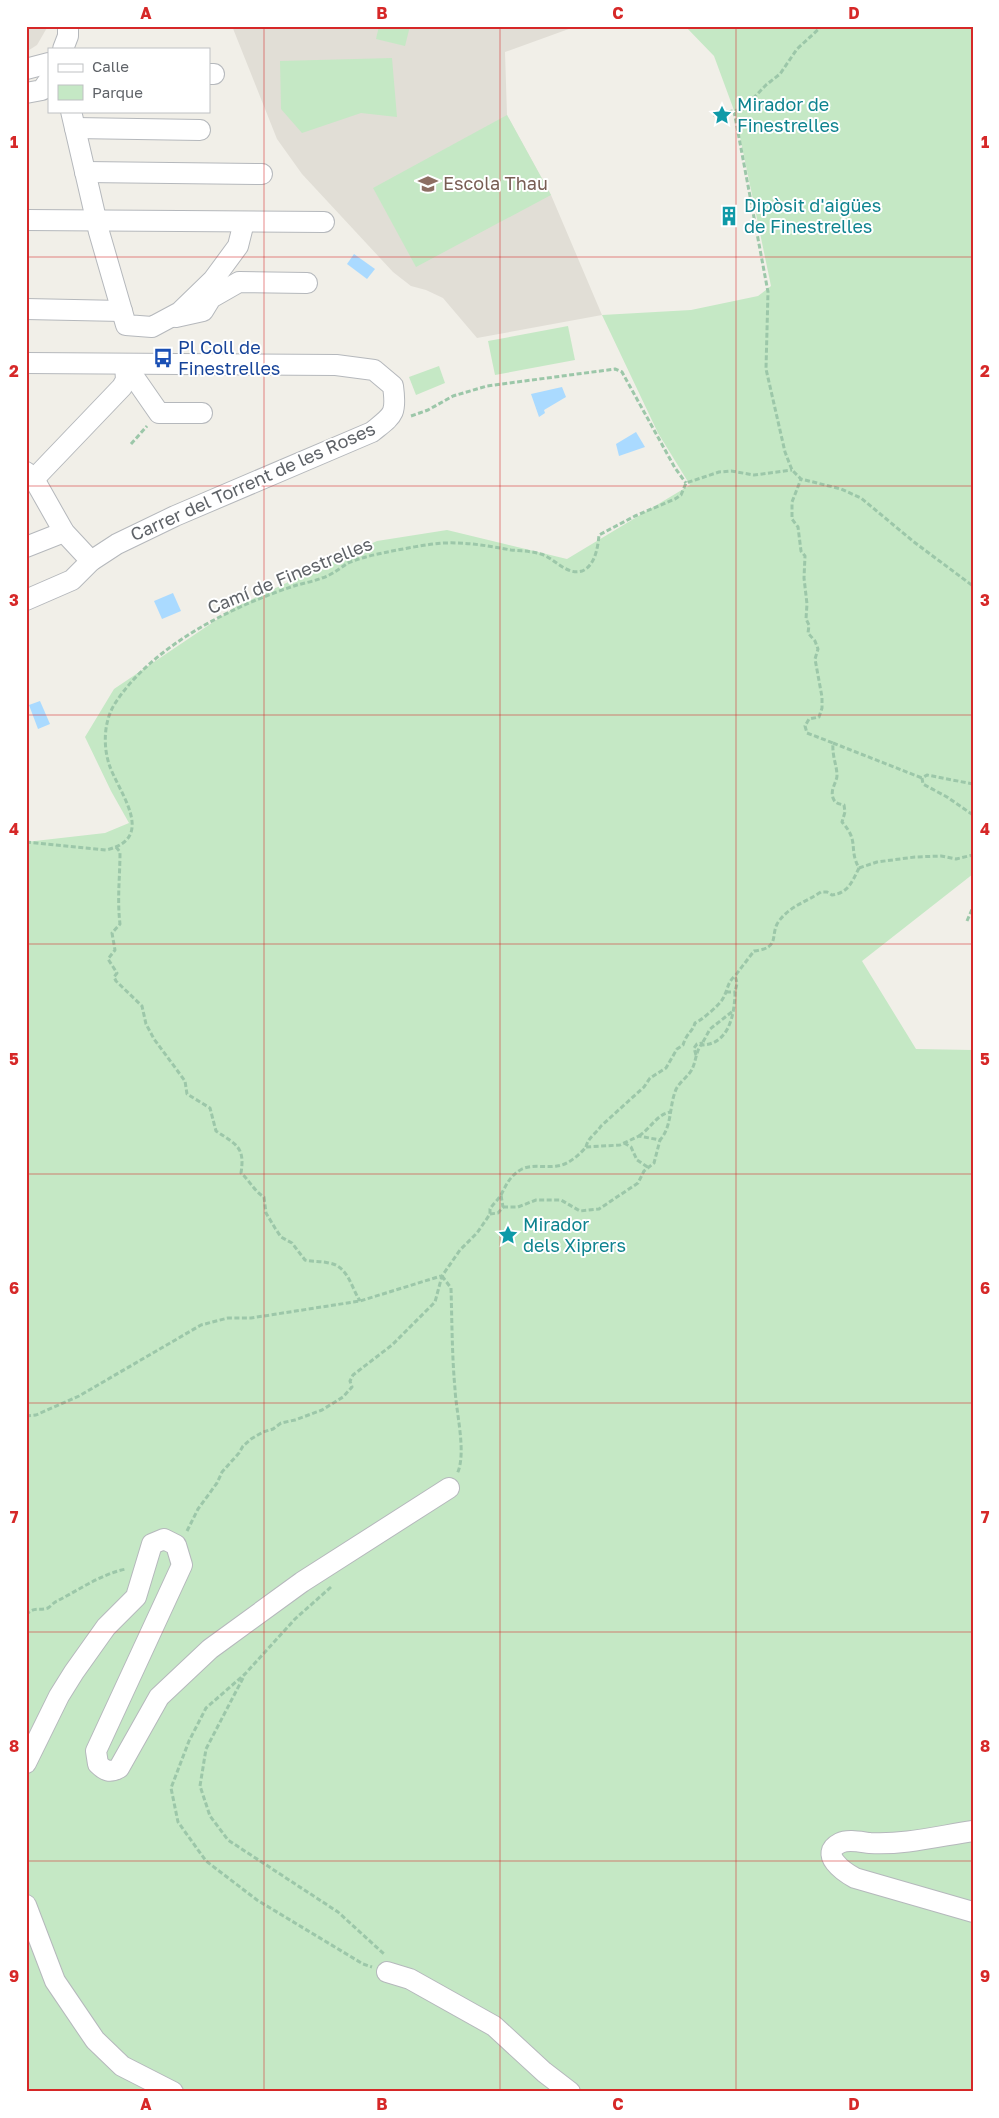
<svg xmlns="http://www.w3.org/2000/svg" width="999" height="2118" font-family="'Golos Text',sans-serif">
	<rect width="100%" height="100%" fill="#f1efe8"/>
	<g fill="#e1ded6">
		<polygon points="26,26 48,26 37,45 26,52"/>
		<polygon points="232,26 577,26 505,52 507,115 551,195 602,315 477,338 443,298 426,290 411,286 393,272 302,174 277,139"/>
	</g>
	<g fill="#c5e8c5">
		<polygon points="379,26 410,26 405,46 376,39"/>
		<polygon points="685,26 973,26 973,874 862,961 916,1049 973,1050 973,2092 26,2092 26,842 105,833 129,823 111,791 85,737 114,689 237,606 377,541 447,530 567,559 690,485 658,433 602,315 691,310 758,296 771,286 735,113 714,56"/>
		<polygon points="392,58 397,117 361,113 302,133 281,109 280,61"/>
		<polygon points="507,115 551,195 416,267 373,188"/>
		<polygon points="568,326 575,360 495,375 488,341"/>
		<polygon points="439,366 445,383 416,395 409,377"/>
	</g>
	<g fill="#aadaff">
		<polygon points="354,254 375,269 367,279 347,264"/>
		<polygon points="562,387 566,397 544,410 545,413 539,417 531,394"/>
		<polygon points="636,432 645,447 619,456 616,444"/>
		<polygon points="173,593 181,611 162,619 154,601"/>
		<polygon points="40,701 50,724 38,729 29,705"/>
	</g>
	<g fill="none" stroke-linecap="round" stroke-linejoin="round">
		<defs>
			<g id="minor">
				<polyline points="63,49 68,36 68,26"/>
				<polyline points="26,69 49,63"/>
				<polyline points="209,74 214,74"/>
				<polyline points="26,93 42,90 49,80"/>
				<polyline points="71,111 99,232 126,325 152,327 180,312 213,280 238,246 244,222"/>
				<polyline points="75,128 200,130"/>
				<polyline points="85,172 262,174"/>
				<polyline points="26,220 324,222"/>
				<polyline points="26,309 122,311"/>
				<polyline points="176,317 203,311 211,298 239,282 307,283"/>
				<path d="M26,363L336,365L374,370L393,386C397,415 393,415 372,432L175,516L117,544L91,561L72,580L26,600"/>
				<polyline points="125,364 159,413 202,413"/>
				<polyline points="26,472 34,479 64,532 91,561"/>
				<polyline points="34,479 122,387 126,380 125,364"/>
				<polyline points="26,547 64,532"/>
				<path d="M26,1763L59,1696L74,1672L106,1627L136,1597L152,1544L164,1539L176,1545L182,1565L96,1751L98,1764C105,1771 110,1773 119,1768L159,1697L210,1649L302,1582L449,1488"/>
				<path d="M973,1831C939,1836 904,1845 870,1843C861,1842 848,1839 840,1843C818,1854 844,1872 855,1878L973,1912"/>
				<polyline points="26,1905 55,1981 95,2040 122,2066 173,2092"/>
				<polyline points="387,1972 410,1979 494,2026 544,2072 570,2092"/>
			</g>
		</defs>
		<use href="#minor" stroke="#b5b8bc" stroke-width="22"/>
		<g stroke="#9cc7a9" stroke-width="3" stroke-dasharray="5 2.5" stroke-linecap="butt">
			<polyline points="734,111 768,292 766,369 785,452 792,470 801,479 841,489 861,498 914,542 973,586"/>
			<polyline points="713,115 743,109 766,85 780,74 797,49 822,26"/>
			<polyline points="411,416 428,410 453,396 487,386 615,369 622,372 675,468 686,483"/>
			<polyline points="131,444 147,426"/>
			<polyline points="833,743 922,778"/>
			<polyline points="973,784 927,775 922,778 923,784 947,797 973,815"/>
			<path d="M26,842L106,850C158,838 118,792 109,764C103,745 104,722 114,705C151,646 232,606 297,585C305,583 314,581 322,578C332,575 340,568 348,563C362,557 378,554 392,551C409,548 427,544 444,543C467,542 489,546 511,550C521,551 532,551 541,554C554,558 567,576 582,571C595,566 598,547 599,535L635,516L675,499L681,495L686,483L719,472L731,471L754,475L792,470"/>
			<path d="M116,847L120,852C120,877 117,899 120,924L112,933L115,950L108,959L117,973L114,977L116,981L142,1006L146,1024L154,1039L185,1081L187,1094L210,1108L216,1131C237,1145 245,1147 241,1173C250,1181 254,1191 264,1197L266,1213L275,1228L281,1237L292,1243L305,1260C313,1262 321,1261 329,1263C348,1266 351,1287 360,1301"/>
			<polyline points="859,868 877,862 915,857 941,856 956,859 973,855"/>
			<polyline points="967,921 973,907"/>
			<polyline points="726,992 735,992"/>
			<polyline points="703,1042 710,1029 733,1011"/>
			<polyline points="696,1055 694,1048 697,1044 703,1043"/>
			<path d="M639,1136C651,1128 657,1114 671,1112"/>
			<polyline points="624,1143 631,1147 637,1160 649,1168"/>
			<path d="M586,1147C588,1137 596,1134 601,1126L644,1087L650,1078L666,1068L677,1049L683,1045C687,1032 692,1033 695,1023C701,1021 719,1005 722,1000C728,991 727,982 735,976"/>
			<polyline points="503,1207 518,1207 536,1200 561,1200 580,1211 599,1209 638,1183 644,1171 654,1163 660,1140"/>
			<polyline points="490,1214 498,1213 503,1207 501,1195"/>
			<path d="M442,1276L451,1288C452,1322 452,1356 455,1389C456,1412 467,1454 457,1474"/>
			<polyline points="26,1416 36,1415 79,1396 201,1325 228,1318 251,1318 360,1301 441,1276"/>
			<path d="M187,1531L198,1509L217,1483L222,1472L239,1453L243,1446L251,1439L263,1432L273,1429L281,1423L295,1420L322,1410L343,1397L352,1387L350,1381L353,1375L392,1345L435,1302L442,1276L460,1250L477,1233L490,1214V1209C493,1204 499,1199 502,1193C507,1183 511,1175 522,1169C533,1164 546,1168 557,1166C568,1165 579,1155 586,1147L620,1145L639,1136L660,1140C672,1126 669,1109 675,1092C678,1082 690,1076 693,1067C696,1060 696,1052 701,1045C728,1045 734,1017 735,995C735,986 739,986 735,976L754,951C782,948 769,934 779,921C790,906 806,902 821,892H827L832,895C848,893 852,882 859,868C848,848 860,842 842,822L845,812L844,805C840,804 836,804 834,800C829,791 836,784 837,776C837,765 832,757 833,743L807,733L805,726L809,719L819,717L822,708V697L815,659L818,649L815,641L808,633L809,625L806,619L807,604L804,578L805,556L801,551L798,527L792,519V502L801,479"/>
			<polyline points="331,1587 295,1619 245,1674 206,1708 189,1741 171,1788 178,1822 206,1861 257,1900 363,1964 372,1967"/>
			<path d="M26,1615C34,1606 39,1611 48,1608C51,1606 54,1602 57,1601C79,1590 101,1574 126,1569"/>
			<polyline points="243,1678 206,1749 200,1786 210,1816 228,1840 338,1912 384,1954"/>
		</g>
		<use href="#minor" stroke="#fff" stroke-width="20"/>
	</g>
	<path fill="none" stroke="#d62828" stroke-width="1" stroke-opacity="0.55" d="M264,26V2092M500,26V2092M736,26V2092M26,257H973M26,486H973M26,715H973M26,944H973M26,1174H973M26,1403H973M26,1632H973M26,1861H973"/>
	<defs>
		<symbol id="sight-bare" viewBox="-9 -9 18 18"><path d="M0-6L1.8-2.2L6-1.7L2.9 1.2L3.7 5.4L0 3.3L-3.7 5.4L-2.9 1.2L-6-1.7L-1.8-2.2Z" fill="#0f9aa8" stroke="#fff" stroke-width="2.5" paint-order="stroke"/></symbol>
		<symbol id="school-bare" viewBox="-9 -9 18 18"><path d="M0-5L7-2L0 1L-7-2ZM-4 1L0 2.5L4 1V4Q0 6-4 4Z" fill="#8d6e63" stroke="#fff" stroke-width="2.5" paint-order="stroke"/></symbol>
		<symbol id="building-bare" viewBox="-9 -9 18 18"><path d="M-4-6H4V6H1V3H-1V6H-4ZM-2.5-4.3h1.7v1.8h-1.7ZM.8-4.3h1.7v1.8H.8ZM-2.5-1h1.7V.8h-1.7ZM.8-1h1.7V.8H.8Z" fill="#0f9aa8" stroke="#fff" stroke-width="2.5" paint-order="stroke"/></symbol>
		<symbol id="bus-bare" viewBox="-9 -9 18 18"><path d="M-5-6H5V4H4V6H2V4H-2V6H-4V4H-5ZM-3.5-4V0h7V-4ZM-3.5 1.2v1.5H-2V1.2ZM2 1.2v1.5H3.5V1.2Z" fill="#1a4fb4" stroke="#fff" stroke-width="2.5" paint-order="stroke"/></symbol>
	</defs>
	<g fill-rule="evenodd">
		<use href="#sight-bare" x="708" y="101" width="28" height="28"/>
		<use href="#school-bare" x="414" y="170" width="28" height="28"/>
		<use href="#building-bare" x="715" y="202" width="28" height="28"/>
		<use href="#bus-bare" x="149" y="344" width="28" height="28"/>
		<use href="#sight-bare" x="494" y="1221" width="28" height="28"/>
	</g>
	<g text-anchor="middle" stroke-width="4" stroke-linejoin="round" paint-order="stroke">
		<g font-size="18" fill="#0d838f" stroke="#fff" text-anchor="start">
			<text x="737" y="111">Mirador de<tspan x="737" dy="21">Finestrelles</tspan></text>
			<text x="744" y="212">Dipòsit d'aigües<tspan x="744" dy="21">de Finestrelles</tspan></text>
			<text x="523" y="1231">Mirador<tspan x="523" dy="21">dels Xiprers</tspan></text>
		</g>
		<g font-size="18" fill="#785e54" stroke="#fff" text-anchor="start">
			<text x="443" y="190">Escola Thau</text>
		</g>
		<g font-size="18" fill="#164399" stroke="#fff" text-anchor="start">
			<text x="178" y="354">Pl Coll de<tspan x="178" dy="21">Finestrelles</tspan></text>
		</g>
		<g font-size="18" fill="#5f6368" stroke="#fff">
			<text transform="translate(253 482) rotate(-24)" y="6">Carrer del Torrent de les Roses</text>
			<text transform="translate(290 576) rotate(-22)" y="6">Camí de Finestrelles</text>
		</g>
	</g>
	<rect width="999" height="2118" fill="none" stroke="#ffffff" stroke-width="55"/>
	<rect x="48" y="48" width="162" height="65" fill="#ffffff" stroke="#bfc1c3"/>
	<rect x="58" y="64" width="25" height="8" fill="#ffffff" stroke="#bfc1c3"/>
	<text x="92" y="72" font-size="15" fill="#5f6368">Calle</text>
	<rect x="58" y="85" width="25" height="15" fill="#c5e8c5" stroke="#bfc1c3"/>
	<text x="92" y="98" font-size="15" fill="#5f6368">Parque</text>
	<rect x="28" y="28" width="944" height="2062" fill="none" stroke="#d62828" stroke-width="2"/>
	<g font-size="16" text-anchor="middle" font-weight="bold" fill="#d62828">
		<text x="146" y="19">A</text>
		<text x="382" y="19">B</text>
		<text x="618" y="19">C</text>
		<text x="854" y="19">D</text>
		<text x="14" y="148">1</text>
		<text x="985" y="148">1</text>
		<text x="14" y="377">2</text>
		<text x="985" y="377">2</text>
		<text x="14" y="606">3</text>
		<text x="985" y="606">3</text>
		<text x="14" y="835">4</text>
		<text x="985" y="835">4</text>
		<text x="14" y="1065">5</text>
		<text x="985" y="1065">5</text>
		<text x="14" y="1294">6</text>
		<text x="985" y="1294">6</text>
		<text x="14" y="1523">7</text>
		<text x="985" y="1523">7</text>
		<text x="14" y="1752">8</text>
		<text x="985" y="1752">8</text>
		<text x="14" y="1982">9</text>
		<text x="985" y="1982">9</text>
		<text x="146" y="2110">A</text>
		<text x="382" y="2110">B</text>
		<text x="618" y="2110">C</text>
		<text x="854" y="2110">D</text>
	</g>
</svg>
